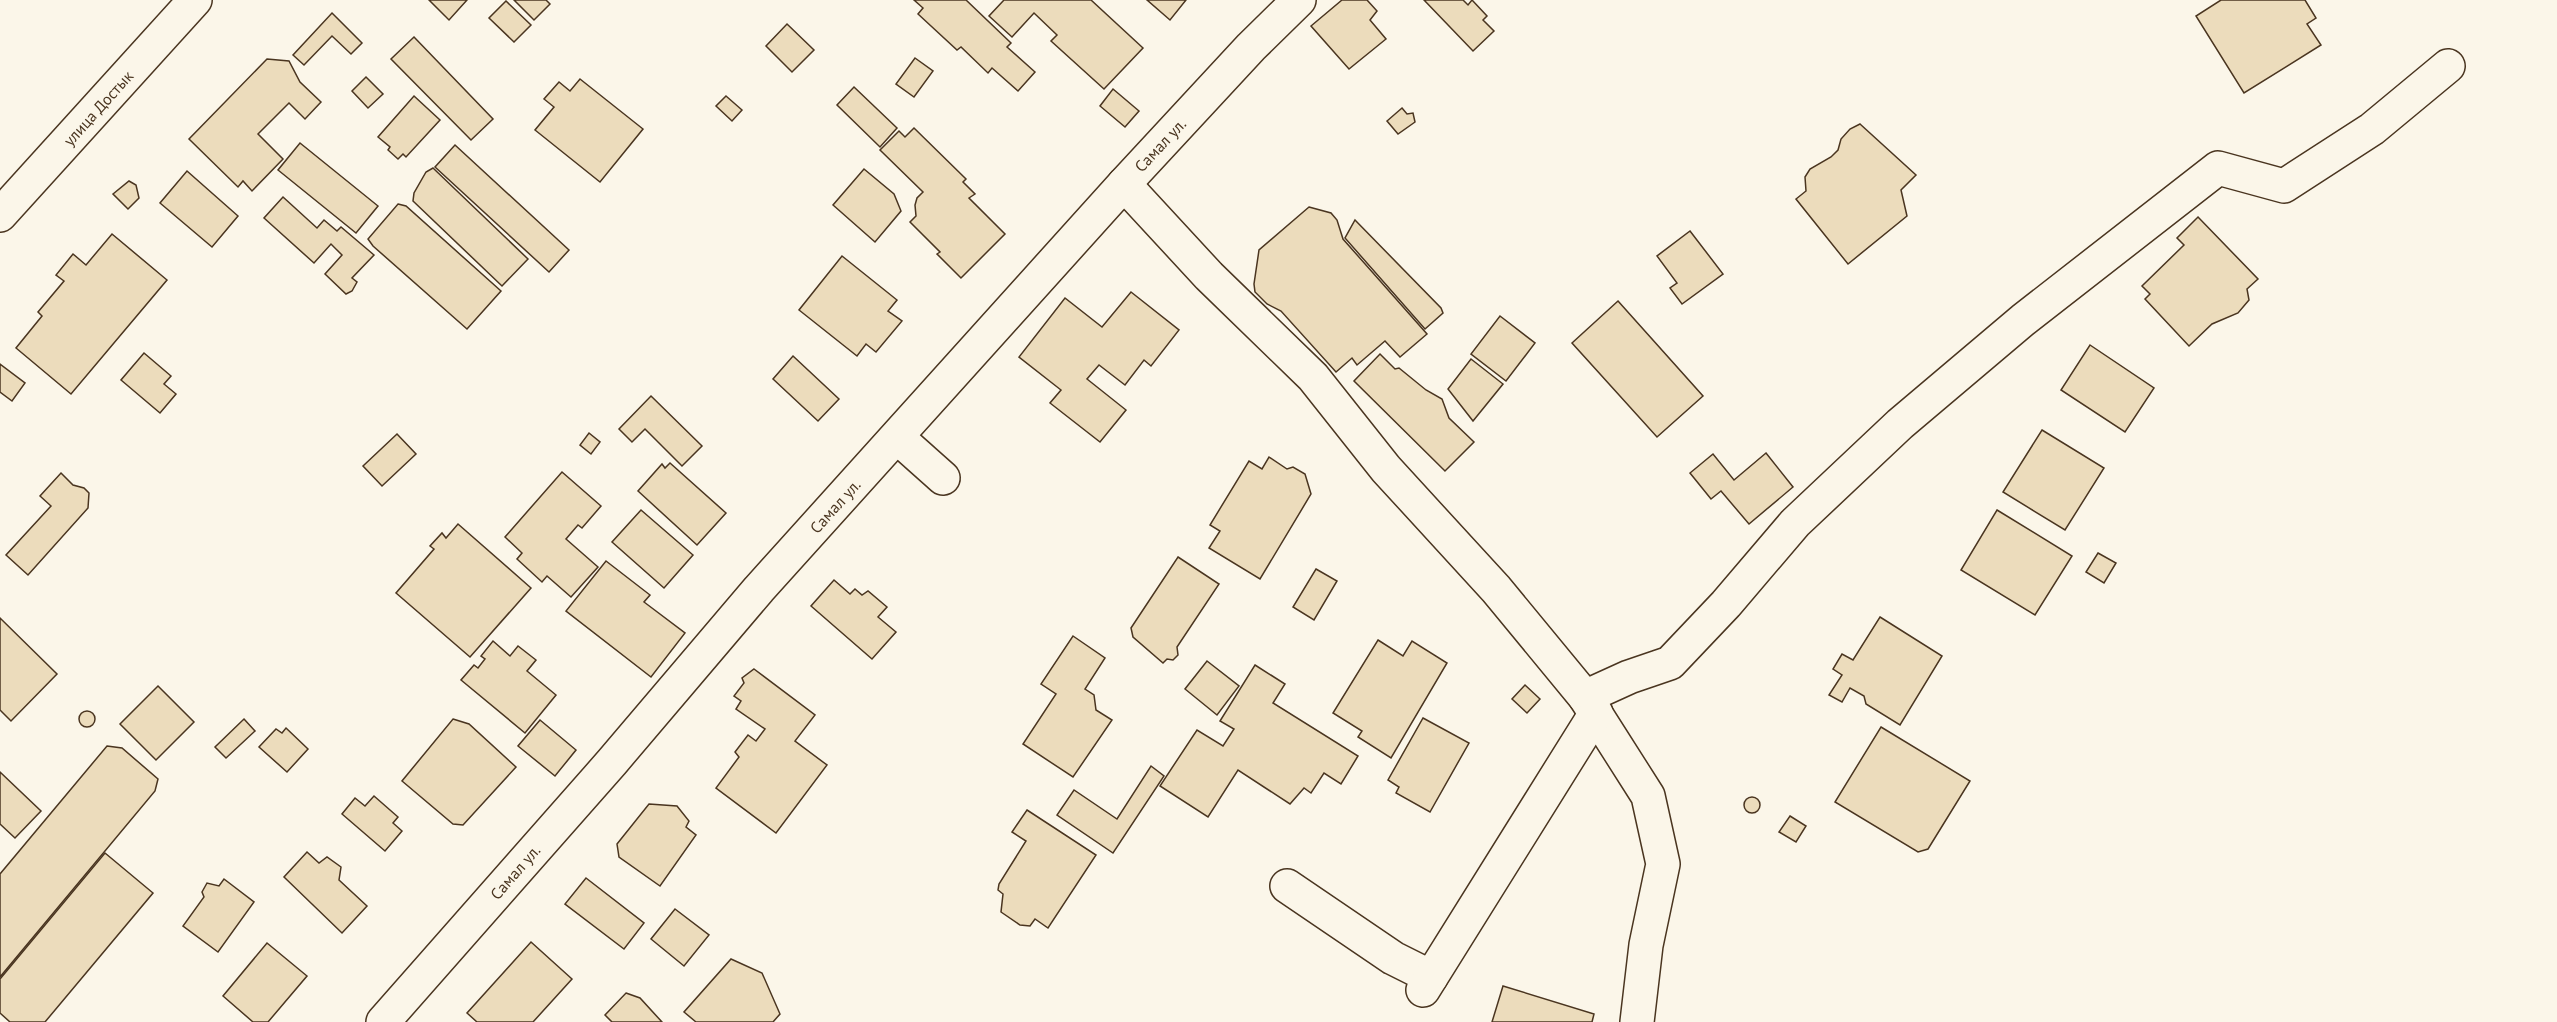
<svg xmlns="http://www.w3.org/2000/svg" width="2557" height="1022" font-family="'PT Sans',sans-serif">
	<rect width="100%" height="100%" fill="#fbf6e9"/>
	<g fill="#ecdcbc" stroke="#4a3520" stroke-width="1.5">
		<polygon points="429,0 467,0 449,20"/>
		<polygon points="514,0 546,0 550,4 534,20"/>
		<polygon points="914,0 966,0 1011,43 1007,47 1035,72 1018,91 992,68 988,73 961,47 957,50 918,14 923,8"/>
		<polygon points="1004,0 1091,0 1143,48 1104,89 1051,41 1057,35 1034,13 1012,37 989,16"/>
		<polygon points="1147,0 1186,0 1170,20"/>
		<polygon points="1342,0 1367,0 1377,11 1370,20 1386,39 1349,69 1311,26"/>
		<polygon points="1424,0 1463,0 1468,5 1472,0 1487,16 1483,20 1494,31 1473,51"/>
		<polygon points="2221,0 2305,0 2316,18 2307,24 2321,45 2244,93 2196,16"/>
		<polygon points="506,1 531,25 514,42 489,18"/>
		<polygon points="332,13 362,43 351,54 332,36 304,65 293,55"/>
		<polygon points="787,24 814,50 792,72 766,46"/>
		<polygon points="414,37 493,119 471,140 391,59"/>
		<polygon points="915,58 933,71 914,97 896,84"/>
		<polygon points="267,59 289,61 300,82 321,102 305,119 289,103 258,134 283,159 252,191 243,181 238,187 189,139"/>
		<polygon points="366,77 383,94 368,108 352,91"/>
		<polygon points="580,79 643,129 600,182 535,130 554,107 544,99 559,82 570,91"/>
		<polygon points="854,87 897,128 880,147 837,105"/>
		<polygon points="1113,89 1139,111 1125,127 1100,106"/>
		<polygon points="414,96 440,120 406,157 403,154 398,159 388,150 390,147 378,137"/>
		<polygon points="726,96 742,110 732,121 716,106"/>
		<polygon points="1402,108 1407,114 1413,113 1415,122 1398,134 1387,121"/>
		<polygon points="1860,124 1916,175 1901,190 1907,216 1848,264 1796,199 1806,191 1805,177 1810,169 1831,157 1838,150 1841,139 1850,129"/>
		<polygon points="914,128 966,179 963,182 975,194 969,198 1005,234 961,278 937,254 940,252 910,222 916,216 915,205 917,198 923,192 880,150 899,131 905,137"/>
		<polygon points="300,143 378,206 356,233 278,170"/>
		<polygon points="455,145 569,250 549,272 435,167"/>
		<polygon points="433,168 528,259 502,286 413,201 414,193 426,172"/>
		<polygon points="864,169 894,194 901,211 875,242 833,205"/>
		<polygon points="187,171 238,216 212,247 160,203"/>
		<polygon points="129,181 136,185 139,198 128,209 113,194"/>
		<polygon points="283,197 317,228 324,220 337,231 341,227 374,255 352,278 357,282 352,291 346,294 325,274 342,255 331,244 314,263 264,218"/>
		<polygon points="398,204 406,206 501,291 467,329 373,246 368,239"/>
		<polygon points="1309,207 1331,213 1337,220 1343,239 1427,334 1400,357 1385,341 1357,365 1352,358 1336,372 1281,311 1267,304 1255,292 1254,284 1259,250"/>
		<polygon points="2198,217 2258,279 2247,289 2249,300 2238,313 2212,324 2189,346 2145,299 2150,294 2142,286 2184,245 2177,238"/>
		<polygon points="1355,220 1441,308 1443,313 1425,329 1345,238"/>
		<polygon points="1690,231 1723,274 1682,304 1670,288 1677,283 1657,256"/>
		<polygon points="112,234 167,280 71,394 16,348 42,316 38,312 64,281 56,275 73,254 86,265"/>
		<polygon points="842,256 897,300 888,311 902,321 876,352 866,344 857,356 799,310"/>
		<polygon points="1131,292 1179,330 1151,366 1144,360 1125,385 1099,365 1087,379 1126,410 1100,442 1050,403 1061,390 1019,357 1065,298 1102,327"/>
		<polygon points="1618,301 1703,396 1657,437 1572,343"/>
		<polygon points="1500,316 1535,343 1506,381 1471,354"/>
		<polygon points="2090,345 2154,388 2125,432 2061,390"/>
		<polygon points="144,353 171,376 164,384 176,394 160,413 121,380"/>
		<polygon points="1380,354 1395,369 1399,368 1426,390 1442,399 1449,418 1474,442 1445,471 1354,381"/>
		<polygon points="793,356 839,399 818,421 773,379"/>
		<polygon points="1471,359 1503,384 1473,421 1448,389"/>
		<polygon points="0,364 25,383 12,401 0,392"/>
		<polygon points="651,396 702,446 682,466 645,429 632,442 619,429"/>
		<polygon points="2042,430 2104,468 2065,530 2003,492"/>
		<polygon points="589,433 600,442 591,454 580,445"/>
		<polygon points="397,434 416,454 382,486 363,466"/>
		<polygon points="1766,453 1793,487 1749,524 1721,491 1711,499 1690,473 1713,454 1734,480"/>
		<polygon points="1269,457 1287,469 1293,467 1305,474 1311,494 1260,579 1209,548 1220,531 1210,525 1249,461 1262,469"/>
		<polygon points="670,463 726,513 697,545 638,491 662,464 665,468"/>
		<polygon points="562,472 601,506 582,528 578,525 566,539 598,567 571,597 547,576 542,582 517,559 522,553 505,537"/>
		<polygon points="61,473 73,485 84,488 89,493 88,508 28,575 6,555 51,506 40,496"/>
		<polygon points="641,510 693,555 664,588 612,542"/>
		<polygon points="1997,510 2072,556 2035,615 1961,570"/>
		<polygon points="458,524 531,588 470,657 396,593 434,549 430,546 442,533 446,538"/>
		<polygon points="2098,553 2116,563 2104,583 2086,572"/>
		<polygon points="1178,557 1219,584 1177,647 1178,655 1173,660 1167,659 1163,663 1133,637 1131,628"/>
		<polygon points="606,561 650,595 644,602 685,633 651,677 566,611"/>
		<polygon points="1316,569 1337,581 1314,620 1293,607"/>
		<polygon points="834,580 850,594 855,589 862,595 868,591 887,607 878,617 896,632 872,659 811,606"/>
		<polygon points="1880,617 1942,656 1900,725 1866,704 1864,696 1850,688 1842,702 1829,695 1842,675 1833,669 1842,654 1853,660"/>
		<polygon points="0,618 57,674 11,721 0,710"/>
		<polygon points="1073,636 1105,658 1085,689 1094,695 1096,710 1112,720 1073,777 1023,744 1056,694 1041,684"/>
		<polygon points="1378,640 1403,656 1412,641 1447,663 1391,758 1358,737 1362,731 1333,713"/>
		<polygon points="493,641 510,656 518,646 536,660 527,671 556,695 525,733 461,680 474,665 478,668 485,659 481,656"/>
		<polygon points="1207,661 1239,686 1217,715 1185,689"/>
		<polygon points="1255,665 1285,684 1273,703 1358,756 1341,784 1324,773 1311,793 1304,788 1290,804 1238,770 1208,817 1160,786 1197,730 1223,746 1234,729 1220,721"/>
		<polygon points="754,669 815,715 795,741 827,765 776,833 716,788 739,757 735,752 748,735 756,741 765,729 736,709 741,701 734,696 744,683 742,678"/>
		<polygon points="1525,685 1540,699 1527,713 1512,699"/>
		<polygon points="158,686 194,722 156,760 120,724"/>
		<circle cx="87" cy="719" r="8"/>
		<polygon points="1423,718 1469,743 1430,812 1396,793 1399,787 1388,780"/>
		<polygon points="244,719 255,731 226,758 215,747"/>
		<polygon points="453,719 469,724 516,767 463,825 453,824 402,781"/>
		<polygon points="540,720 576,750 555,776 518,746"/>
		<polygon points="1881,727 1970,781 1928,849 1918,852 1835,802"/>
		<polygon points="286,728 308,749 287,772 259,747 276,729 282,733"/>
		<polygon points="107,746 122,748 158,779 155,791 0,977 0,874"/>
		<polygon points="1151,766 1164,776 1113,853 1057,815 1074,790 1117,819"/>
		<polygon points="0,772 41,811 15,838 0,824"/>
		<polygon points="374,796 398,817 393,823 402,831 385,851 342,814 355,798 365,806"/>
		<circle cx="1752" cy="805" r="8"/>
		<polygon points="649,804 677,806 689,821 686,827 696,835 660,886 619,857 617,844"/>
		<polygon points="1027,810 1096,855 1048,928 1035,919 1030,926 1020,925 1001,912 1003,894 998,890 999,884 1026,841 1012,832"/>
		<polygon points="1790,816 1806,826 1796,842 1779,832"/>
		<polygon points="307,852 319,863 327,857 341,867 339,880 367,906 342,933 284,877"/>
		<polygon points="105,853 153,893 45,1022 10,1022 0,1013 0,979"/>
		<polygon points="586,878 644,923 624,949 565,904"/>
		<polygon points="224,879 254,902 218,952 183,926 204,897 202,892 207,883 219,886"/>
		<polygon points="675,909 709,935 684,966 651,939"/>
		<polygon points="531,942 572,979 533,1022 477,1022 467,1013"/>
		<polygon points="267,943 307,976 268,1022 253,1022 223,996"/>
		<polygon points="731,959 762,973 780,1014 773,1022 696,1022 684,1012"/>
		<polygon points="1503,986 1594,1014 1592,1022 1492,1022"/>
		<polygon points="626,993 640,998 662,1022 612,1022 605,1015"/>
	</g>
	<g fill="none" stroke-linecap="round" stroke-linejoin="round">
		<defs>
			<g id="minor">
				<polyline points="1124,184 1209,276 1313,377 1386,469 1496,589 1585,697 1648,796 1663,864 1646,945 1637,1022"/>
				<polyline points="897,437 943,478"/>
				<polyline points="1585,697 1629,677 1670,663 1726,604 1795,523 1900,424 2023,320 2218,168 2284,186 2372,129 2448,66"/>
				<polyline points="1287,886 1393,958 1431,977"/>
				<polyline points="1423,990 1596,713"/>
				<polyline points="383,1022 612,762 759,589 1124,184 1251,47 1299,0"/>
			</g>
			<polyline id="secondary" points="0,215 195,0"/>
		</defs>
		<use href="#minor" stroke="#4a3520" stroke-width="36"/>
		<use href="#secondary" stroke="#4a3520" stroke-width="36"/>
		<use href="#minor" stroke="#fbf6e9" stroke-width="33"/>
		<use href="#secondary" stroke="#fbf6e9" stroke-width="33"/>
	</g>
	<g text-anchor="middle" stroke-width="4.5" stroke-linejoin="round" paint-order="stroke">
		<g font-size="16" fill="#4a3520" stroke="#fbf6e9">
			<text transform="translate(98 108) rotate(-48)" y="6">улица Достык</text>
			<text transform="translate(1160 145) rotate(-47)" y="6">Самал ул.</text>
			<text transform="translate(835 506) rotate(-48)" y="6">Самал ул.</text>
			<text transform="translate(515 872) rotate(-49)" y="6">Самал ул.</text>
		</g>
	</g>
</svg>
